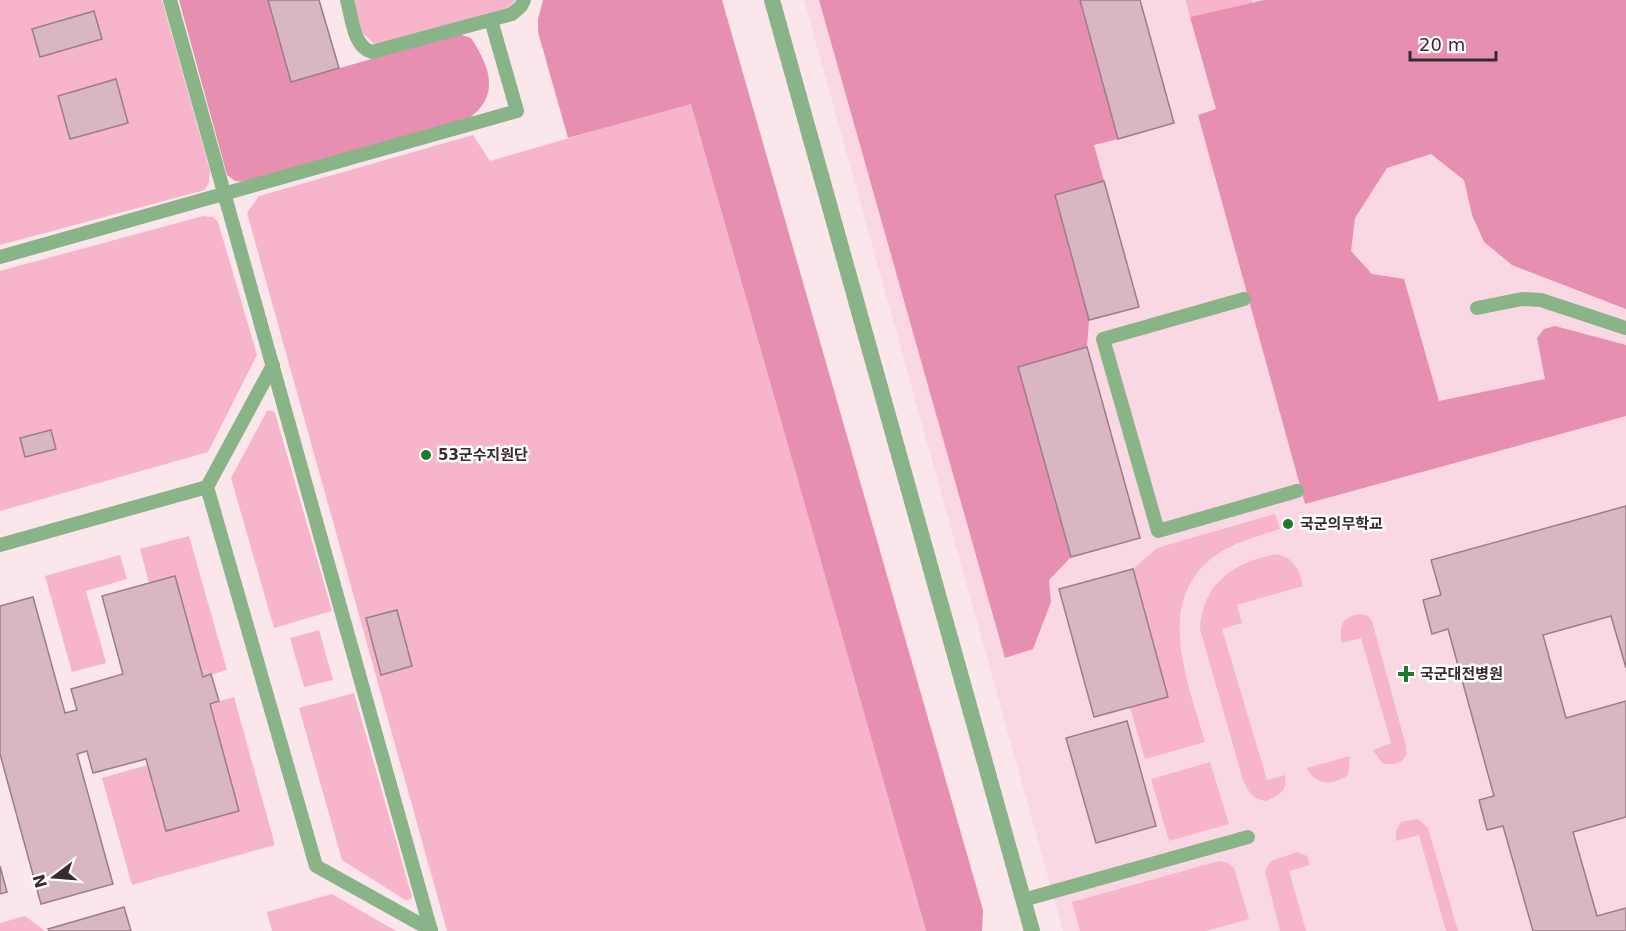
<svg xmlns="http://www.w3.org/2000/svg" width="1626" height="931" font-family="'DejaVu Sans','Noto Sans KR',sans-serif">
	<rect width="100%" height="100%" fill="#fbe6ec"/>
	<polygon fill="#fad8e3" points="804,0 1626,0 1626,931 1063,931"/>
	<g fill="#f6b5cb">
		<polygon points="0,0 162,0 210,171 209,182 205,190 0,245"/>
		<polygon points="353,0 515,0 509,7 383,44 374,44 362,32"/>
		<polygon points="1186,0 1252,0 1252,3 1190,17"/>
		<polygon points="691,103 926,931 447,931 247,213 259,196 473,135 490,161"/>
		<polygon points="203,216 213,217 218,222 257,355 208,452 0,511 0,271"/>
		<polygon points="271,410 275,413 332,611 274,628 231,478 267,411"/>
		<path d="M1275,514L1280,529C1261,535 1241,541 1224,550C1150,593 1187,679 1205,742L1145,759L1130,707L1168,697L1133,569L1157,548Z"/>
		<polygon points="189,536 227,670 203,677 175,576 149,583 140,549"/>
		<path d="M1277,554C1294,558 1299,569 1303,586L1237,605L1242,623L1222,629L1267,780L1285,775C1288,791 1279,795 1266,801C1253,799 1248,792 1243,780L1200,629C1202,583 1236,561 1277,554Z"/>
		<polygon points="120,555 127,579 86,591 106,663 72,672 45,576"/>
		<path d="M1361,614L1368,616L1372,621L1406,746C1408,762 1396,767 1382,763L1373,750L1391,743L1361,638L1342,643C1338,626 1343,615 1361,614Z"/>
		<polygon points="319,630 333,680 304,687 290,638"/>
		<polygon points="354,693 412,897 410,899 405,900 342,860 299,708"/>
		<polygon points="234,697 275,845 132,885 102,778 147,765 166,831 239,811 210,704"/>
		<path d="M1350,756L1348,775C1334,785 1316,787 1307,768Z"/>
		<polygon points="1210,762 1229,824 1169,841 1151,779"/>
		<polygon points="1418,819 1428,828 1458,931 1446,931 1419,835 1396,841 1396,831 1401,822"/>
		<polygon points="1297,852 1307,856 1310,865 1289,871 1306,931 1280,931 1265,871 1271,861"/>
		<polygon points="1219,861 1228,863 1234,868 1249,919 1206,931 1080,931 1072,902"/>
		<polygon points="332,894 396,931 272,931 267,912"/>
		<polygon points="25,916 45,931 0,931 0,923"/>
	</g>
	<g fill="#e78fb0">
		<path d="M179,0H268L291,82L459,34L471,38C490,67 501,96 468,119L246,182L235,181L227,175Z"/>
		<polygon points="543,0 722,0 983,910 982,931 926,931 691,104 568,138 538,32 538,19"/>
		<polygon points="819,0 1080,0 1118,139 1094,145 1104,181 1055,195 1089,320 1087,347 1018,367 1071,557 1049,580 1051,602 1033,649 1005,658"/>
		<polygon points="1264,0 1626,0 1626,309 1512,265 1484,242 1472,215 1464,180 1431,154 1387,168 1355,218 1351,251 1372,274 1404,279 1439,401 1545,379 1537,338 1544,329 1555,326 1626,345 1626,416 1305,504 1198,115 1216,109 1190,17"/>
	</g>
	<g fill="#d8b7c2" stroke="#9c7d87" stroke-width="1.5">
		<polygon points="268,0 319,0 339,68 291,82"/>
		<polygon points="1080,0 1140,0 1174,123 1118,139"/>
		<polygon points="94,11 102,39 40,57 32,29"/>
		<polygon points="116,79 128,123 70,139 58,96"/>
		<polygon points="1104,181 1139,307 1089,320 1055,195"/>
		<polygon points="1087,347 1140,538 1071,557 1018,367"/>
		<polygon points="51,430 56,449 25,457 20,438"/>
		<polygon points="1626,506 1626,668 1611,616 1543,635 1566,718 1626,701 1626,817 1573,832 1597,916 1626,908 1626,931 1533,931 1503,826 1487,830 1479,800 1494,796 1448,629 1432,634 1423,600 1441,595 1431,560"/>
		<polygon points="1133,569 1168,697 1094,717 1059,589"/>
		<polygon points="175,576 203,677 211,674 219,701 210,704 239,811 166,831 146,759 93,773 87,751 77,754 113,884 41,904 0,754 0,606 33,597 65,713 77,710 71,689 123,674 102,596"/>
		<polygon points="397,610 412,666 381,675 366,618"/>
		<polygon points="1127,721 1156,826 1096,843 1066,738"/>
		<polygon points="0,866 7,892 0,894"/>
		<polygon points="124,907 131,931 49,931 48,929"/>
	</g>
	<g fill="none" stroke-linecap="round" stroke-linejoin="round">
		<g stroke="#88b488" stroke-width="14">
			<polyline points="170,0 431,931"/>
			<path d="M347,0C352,17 353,47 372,52L512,14L521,6L524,0"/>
			<polyline points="0,257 517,111 491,20"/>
			<polyline points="1244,299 1103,339 1158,531 1297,491"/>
			<polyline points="1477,308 1522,299 1541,300 1626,328"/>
			<polyline points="273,365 207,487 316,866 431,930"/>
			<polyline points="0,545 207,487"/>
			<polyline points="1023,900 1248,837"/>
		</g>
		<polyline stroke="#88b488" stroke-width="16" points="772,0 1032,931"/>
	</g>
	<g fill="#1e7928" stroke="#fff" stroke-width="2">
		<circle cx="426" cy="455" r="6"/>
		<circle cx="1288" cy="524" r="6"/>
		<path d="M1403 665h6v6h6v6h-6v6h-6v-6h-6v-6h6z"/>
	</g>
	<g text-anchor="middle" stroke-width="5" stroke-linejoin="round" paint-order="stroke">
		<g font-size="15" font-weight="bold" fill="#382b30" stroke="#fff" text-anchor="start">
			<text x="438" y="460">53군수지원단</text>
			<text x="1300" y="529">국군의무학교</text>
			<text x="1420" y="679">국군대전병원</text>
		</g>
	</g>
	<g transform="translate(54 877) rotate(254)" stroke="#ffffff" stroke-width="4.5" paint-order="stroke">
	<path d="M0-4.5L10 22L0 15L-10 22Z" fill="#382b30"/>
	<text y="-9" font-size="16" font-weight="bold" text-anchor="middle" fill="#382b30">N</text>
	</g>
	<path d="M1410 51v9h86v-9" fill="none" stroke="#382b30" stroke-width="3"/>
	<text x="1419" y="51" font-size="18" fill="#382b30" stroke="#ffffff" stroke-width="4.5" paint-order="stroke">20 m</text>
</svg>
